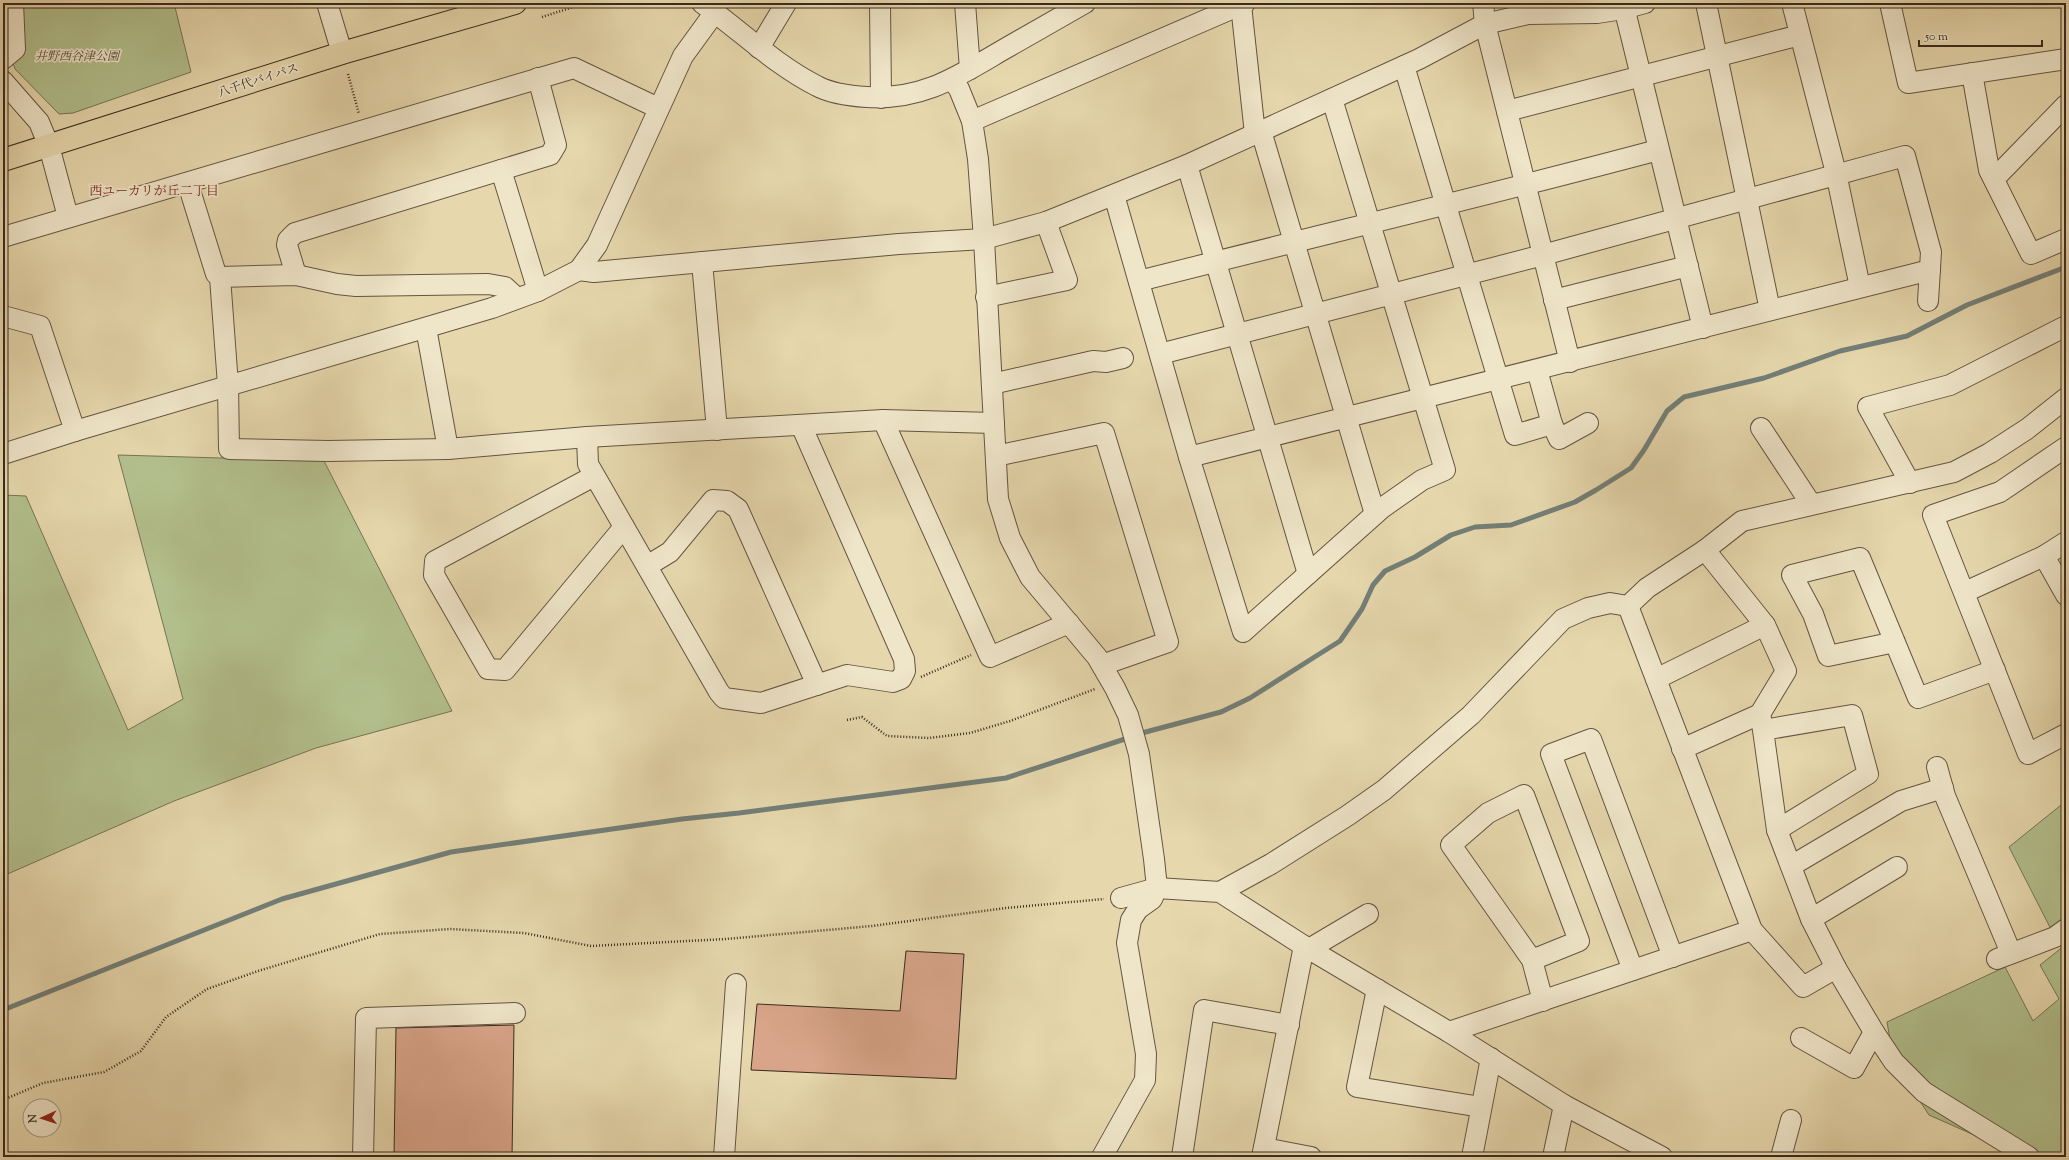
<svg xmlns="http://www.w3.org/2000/svg" width="2069" height="1160" font-family="'Sorts Mill Goudy','Noto Serif JP',serif">
	<rect width="100%" height="100%" fill="#e6d7ac"/>
	<filter id="stains"><feTurbulence type="fractalNoise" baseFrequency=".005" numOctaves="4"/><feColorMatrix values="0 0 0 0 .2 0 0 0 0 .09 0 0 0 0 .02 0 0 0 .5 -.17"/></filter>
	<radialGradient id="worn" r=".72"><stop offset=".6" stop-color="#630" stop-opacity="0"/><stop offset="1" stop-color="#630" stop-opacity=".3"/></radialGradient>
	<g fill="#b2bf8c" stroke="#767456">
		<polygon points="21,3 174,3 191,72 73,113 59,114 15,69 13,63"/>
		<polygon points="118,455 324,461 452,711 316,748 174,801 3,876 3,495 26,496 128,730 183,699"/>
		<polygon points="2066,801 2066,928 2055,937 2009,847"/>
		<polygon points="2064,946 2066,950 2066,1154 2059,1157 2024,1157 1929,1115 1894,1062 1887,1022 2005,967 2033,1021 2059,999 2040,965"/>
	</g>
	<g fill="none" stroke-linecap="round" stroke-linejoin="round">
		<g stroke="#737f78" stroke-width="5">
			<polyline points="1138,734 1221,712 1250,698 1313,658 1340,641 1362,609 1373,585 1385,571 1415,557 1451,535 1475,527 1511,525 1575,502 1596,490 1631,468 1644,450 1667,411 1684,397 1764,378 1840,351 1907,336 1967,305 2066,267"/>
			<polyline points="3,1010 282,899 451,852 682,819 739,813 1006,778 1131,737"/>
		</g>
	</g>
	<g fill="#d9a58a" stroke="#392a1f">
		<polygon points="906,951 964,954 956,1079 751,1070 757,1004 900,1011"/>
		<polygon points="514,1025 512,1157 394,1157 396,1028"/>
	</g>
	<g fill="none" stroke-linecap="round" stroke-linejoin="round">
		<defs>
			<g id="minor">
				<polyline points="327,3 342,53"/>
				<path d="M702,3C740,30 775,65 817,86C832,94 850,96 867,97C922,100 955,78 1001,51C1029,35 1057,19 1085,3"/>
				<polyline points="880,3 881,98"/>
				<polyline points="965,3 970,69"/>
				<polyline points="1483,3 1485,24 1570,362"/>
				<polyline points="1623,3 1703,328"/>
				<polyline points="1706,3 1770,310"/>
				<polyline points="1792,3 1836,173 1860,287"/>
				<polyline points="1890,3 1908,83 2066,59"/>
				<polyline points="1241,5 1255,134"/>
				<polyline points="759,48 786,3"/>
				<polyline points="3,59 15,49 13,3"/>
				<polyline points="1404,66 1515,435 1552,424 1559,439 1588,423"/>
				<polyline points="1972,73 1989,170 2031,254 2066,239"/>
				<polyline points="952,80 959,89 972,121 978,159 984,239 998,499 1010,538 1030,577 1097,657 1115,688 1128,715 1139,754 1154,859 1157,888 1152,899 1138,909 1131,920 1127,943 1146,1054 1145,1080 1102,1157"/>
				<polyline points="3,81 39,122 49,146 68,217"/>
				<polyline points="1507,111 1800,35"/>
				<polyline points="972,121 1245,3"/>
				<polyline points="1261,131 1375,514"/>
				<polyline points="1187,165 1308,574"/>
				<polyline points="501,170 538,291"/>
				<polyline points="1994,179 2066,105"/>
				<polyline points="188,184 216,274 220,277 296,275 337,284 356,286 488,284 505,287 517,298"/>
				<polyline points="1114,195 1189,457 1243,632 1382,508 1422,480 1445,470 1332,99"/>
				<polyline points="3,237 574,68 658,108"/>
				<polyline points="702,262 717,430"/>
				<polyline points="579,270 594,272 899,244 984,239 1046,222 1187,165 1419,59 1485,24 1528,14 1597,13 1623,9 1645,3"/>
				<polyline points="296,275 287,245 288,240 295,233 550,155 556,145 538,78"/>
				<polyline points="220,277 228,385 229,449 328,451 448,449 587,437 883,420 994,423"/>
				<path d="M1139,281C1312,237 1486,196 1658,150"/>
				<polyline points="986,297 1067,280 1046,222"/>
				<polyline points="1554,300 1688,266"/>
				<polyline points="3,316 40,326 75,431"/>
				<polyline points="426,328 448,449"/>
				<polyline points="1160,354 1543,255 1905,156 1931,252 1928,301"/>
				<polyline points="1537,370 1552,424"/>
				<polyline points="992,384 1093,361 1106,362 1123,358"/>
				<polyline points="883,420 990,657 1069,623"/>
				<polyline points="1761,428 1811,504"/>
				<polyline points="587,437 588,464 719,692 724,698 761,703 847,675 893,682 901,679 905,671 904,659 801,425"/>
				<polyline points="2066,447 2000,492 1933,515 2028,754 2066,734"/>
				<polyline points="3,454 75,431 492,308 538,291 579,270 597,245 683,56 715,12"/>
				<polyline points="996,456 1104,433 1168,642 1102,665"/>
				<polyline points="1189,457 1930,270"/>
				<polyline points="594,476 435,561 434,575 488,669 505,670 624,527"/>
				<polyline points="1910,483 1868,407 1950,385 2066,326"/>
				<polyline points="2066,542 2044,556 2066,595"/>
				<polyline points="1705,550 1765,625"/>
				<polyline points="647,566 670,552 713,500 727,501 738,509 817,685"/>
				<polyline points="1965,592 2044,556"/>
				<polyline points="1895,642 1828,656 1813,614 1792,575 1860,558 1918,698 1995,670"/>
				<polyline points="1656,679 1765,625 1786,671 1760,714"/>
				<polyline points="1682,749 1760,714 1763,730 1777,830 1868,774 1852,715 1763,730"/>
				<polyline points="1937,767 1945,796 2011,953"/>
				<polyline points="1777,830 1811,919 1836,968 1874,1032 1894,1062 1924,1092 2029,1157"/>
				<polyline points="1791,866 1901,801 1943,788"/>
				<polyline points="1220,892 1271,864 1347,816 1384,790 1471,715 1563,619 1588,608 1610,603 1628,606 1647,588 1705,550 1742,521 1954,472 1990,453 2027,429 2066,398"/>
				<polyline points="1121,898 1157,888 1220,892 1304,946 1449,1032 1564,1105 1662,1157"/>
				<polyline points="1811,919 1897,867"/>
				<polyline points="1752,930 1803,987 1836,968"/>
				<polyline points="1309,949 1368,914"/>
				<polyline points="1997,959 2055,937 2066,929"/>
				<polyline points="1532,960 1579,941 1524,795 1488,813 1451,845 1532,960 1543,1001"/>
				<polyline points="1633,970 1551,754 1591,739 1673,957"/>
				<polyline points="1377,989 1357,1087 1481,1107"/>
				<polyline points="1449,1032 1752,930 1628,606"/>
				<polyline points="1801,1038 1854,1068 1874,1032"/>
				<polyline points="1264,1148 1311,1157"/>
				<polyline points="363,1157 366,1018 515,1013"/>
				<polyline points="724,1157 736,984"/>
				<polyline points="1182,1157 1204,1010 1289,1025"/>
				<polyline points="1262,1157 1304,946"/>
				<polyline points="1472,1157 1491,1058"/>
				<polyline points="1553,1157 1564,1105"/>
				<polyline points="1781,1157 1791,1120"/>
			</g>
			<polyline id="highway" points="3,160 342,53 515,3"/>
		</defs>
		<use href="#minor" stroke="#645542" stroke-width="22"/>
		<use href="#highway" stroke="#392a1f" stroke-width="24"/>
		<g stroke="#392a1f" stroke-width="2.5" stroke-dasharray="1 2" stroke-linecap="butt">
			<polyline points="542,17 586,3"/>
			<polyline points="348,74 359,114"/>
			<polyline points="921,677 971,655"/>
			<polyline points="847,720 862,717 887,736 929,738 970,733 1010,721 1095,689"/>
			<polyline points="3,1100 43,1083 104,1072 141,1051 166,1017 207,989 258,971 380,934 450,929 524,933 591,946 726,939 872,926 1006,908 1104,899"/>
		</g>
		<use href="#minor" stroke="#efe5c9" stroke-width="20"/>
		<use href="#highway" stroke="#e6d7ac" stroke-width="22"/>
	</g>
	<g text-anchor="middle" stroke-width="3.5" stroke-linejoin="round" paint-order="stroke">
		<g font-size="12" font-style="italic" fill="#514835" stroke="#efe5c9">
			<text x="77" y="60">井野西谷津公園</text>
		</g>
		<g font-size="12" fill="#392a1f" stroke="#efe5c9">
			<text transform="translate(258 80) rotate(-18)" y="4">八千代バイパス</text>
		</g>
		<g font-size="13" fill="#7a1f14" stroke="#efe5c9">
			<text x="154" y="195">西ユーカリが丘二丁目</text>
		</g>
	</g>
	<rect width="2069" height="1160" fill="none" stroke="#e6d7ac" stroke-width="16"/>
	<rect x="4" y="4" width="2061" height="1152" fill="none" stroke="#392a1f" stroke-width="2"/>
	<rect x="8" y="8" width="2053" height="1144" fill="none" stroke="#392a1f"/>
	<g transform="translate(42 1118) rotate(267)"><circle r="19" fill="#efe5c9" stroke="#a69a85"/>
	<path d="M0-3L7 15L0 10L-7 15Z" fill="#8f2418"/>
	<text y="-6" font-size="11" font-weight="bold" text-anchor="middle" fill="#392a1f">N</text>
	</g>
	<path d="M1919 40v6h123v-6" fill="none" stroke="#392a1f" stroke-width="2"/>
	<text x="1925" y="40" font-size="12" fill="#392a1f" stroke="#efe5c9" stroke-width="3" paint-order="stroke">50 m</text>
	<rect width="100%" height="100%" filter="url(#stains)"/>
	<rect width="100%" height="100%" fill="url(#worn)"/>
</svg>
